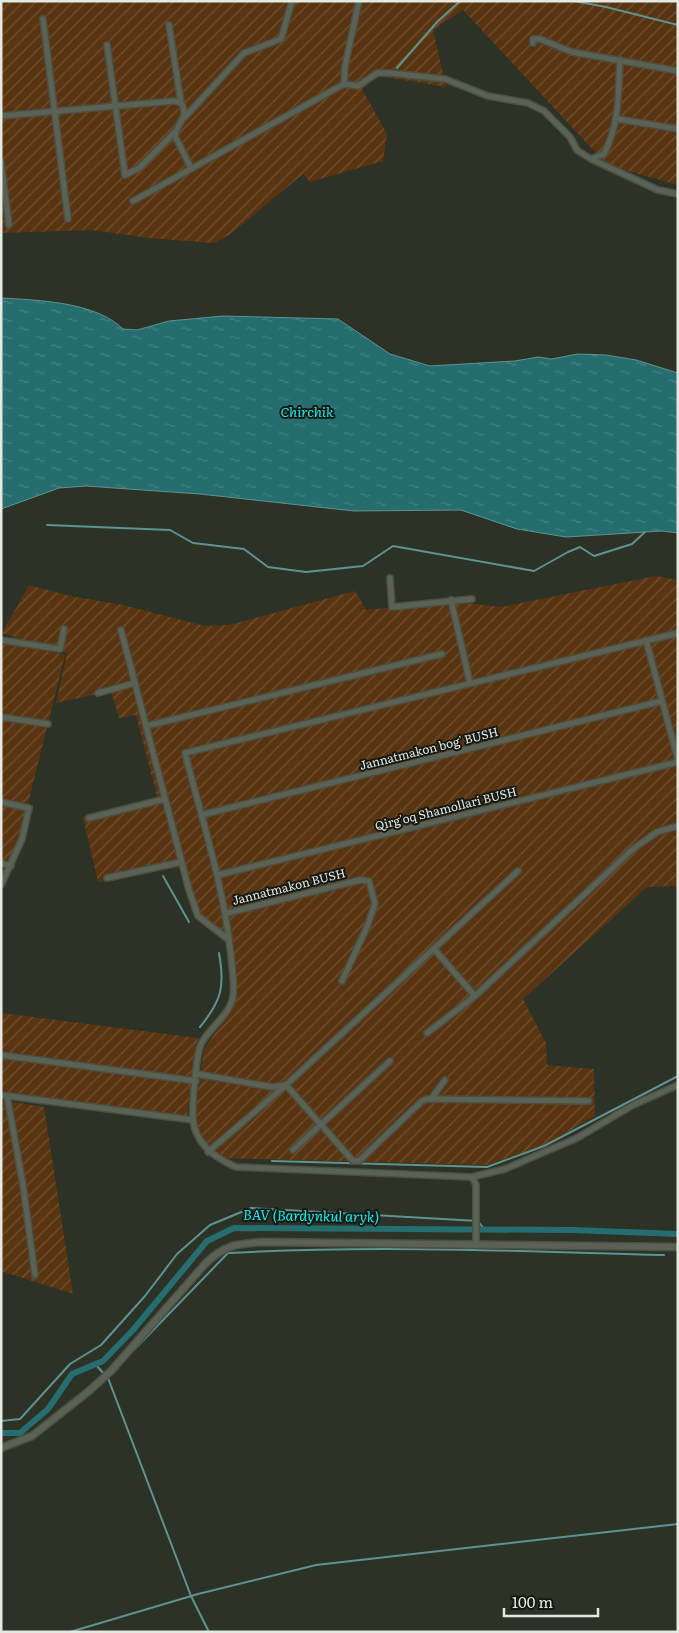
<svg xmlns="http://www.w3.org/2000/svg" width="679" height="1633" font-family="Literata,serif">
	<defs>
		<pattern id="garden-furrows" width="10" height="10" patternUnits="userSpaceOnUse" patternTransform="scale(1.25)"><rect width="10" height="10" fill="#593411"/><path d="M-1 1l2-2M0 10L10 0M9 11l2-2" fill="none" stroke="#715133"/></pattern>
		<pattern id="water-ripples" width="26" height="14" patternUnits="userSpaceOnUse" patternTransform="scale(1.25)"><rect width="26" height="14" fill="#266d6f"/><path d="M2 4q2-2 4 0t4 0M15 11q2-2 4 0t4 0" fill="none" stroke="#458283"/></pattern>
	</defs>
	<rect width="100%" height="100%" fill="#2c3226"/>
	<g fill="url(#garden-furrows)">
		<polygon points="1,1 678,1 678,185 607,165 463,10 433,30 446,87 380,76 362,89 387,134 383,161 310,182 303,174 229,235 214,243 148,238 92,230 1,233"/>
		<polygon points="656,576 678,580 678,886 647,887 523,999 546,1043 547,1065 594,1069 595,1116 545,1145 487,1165 220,1158 209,1148 199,1131 195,1113 204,1049 232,1009 236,1002 237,983 228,939 200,916 181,865 98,882 83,817 158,800 136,715 119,718 111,691 56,703 67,653 2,633 29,585 70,596 123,605 205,626 229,625 355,591 366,610 450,601 501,607"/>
		<polygon points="1,641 65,655 13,864 1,889"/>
		<polygon points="1,1013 198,1038 187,1116 1,1092"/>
		<polygon points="1,1100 44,1107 73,1294 1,1271"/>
	</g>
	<path fill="url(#water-ripples)" stroke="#5f9291" d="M1,298C38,300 96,302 123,329L137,330L169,321L223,316L338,319L390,354L430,366L515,361L538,357L552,359L577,354L606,355L636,360L678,373V533L662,531L566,537L517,529L461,510L354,511L200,494L86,486L59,488L1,509Z"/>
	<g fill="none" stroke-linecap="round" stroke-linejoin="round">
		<g stroke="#5f9291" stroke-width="2">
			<polyline points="574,1 606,7 678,25"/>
			<polyline points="397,68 437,22 460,1"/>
			<polyline points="47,525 170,530 193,543 244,549 268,567 306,572 363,566 393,546 534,571 568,552 580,547 594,556 632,544 645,532"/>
			<polyline points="163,876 189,922"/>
			<path d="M200,1027C222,1000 225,986 219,953"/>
			<polyline points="272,1161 487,1167 544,1146 678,1076"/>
			<path d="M131,1353L228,1253C374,1245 518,1251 664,1255"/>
			<polyline points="95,1364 108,1378 191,1596 209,1632"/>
			<polyline points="1,1421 20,1419 70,1364 101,1345 145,1296 177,1254 210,1225 251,1208 478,1221 484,1229"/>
			<polyline points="70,1632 198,1594 316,1565 678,1524"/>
		</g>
		<polyline stroke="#266d6f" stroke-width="6" points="1,1433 20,1433 48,1409 72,1374 103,1361 133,1330 207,1241 234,1228 573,1230 678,1234"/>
		<defs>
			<g id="minor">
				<polyline points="43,19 68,219"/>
				<polyline points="169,25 181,103"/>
				<polyline points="533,43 533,39 540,39 572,52 678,71"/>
				<polyline points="107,45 125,175 139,168 176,131"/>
				<polyline points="344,84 345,66 359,1"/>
				<path d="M1,116L174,101L181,103C190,118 177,121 175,136L191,168"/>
				<polyline points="185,117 244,53 281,39 292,1"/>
				<polyline points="618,119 678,129"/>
				<polyline points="591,159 658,190 678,194"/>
				<polyline points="1,162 9,225"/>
				<path d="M133,201L344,84L358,86L377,73H390L445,79L488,96L528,103L544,111L570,137L577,150L591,159L604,154C620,123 618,93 620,60"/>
				<polyline points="390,578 392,607 472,599"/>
				<polyline points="451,600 470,683"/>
				<polyline points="121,630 189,890 198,916 229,940"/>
				<path d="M678,633L185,753C202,820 224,886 231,956C232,969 235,984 233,997C230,1015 209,1028 201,1044C196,1056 192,1105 193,1119C195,1144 215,1158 236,1167L472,1177L505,1169L577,1138L633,1105L678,1085"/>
				<polyline points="1,640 60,649 64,629"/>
				<polyline points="646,640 678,760"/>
				<polyline points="98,693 135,683"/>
				<polyline points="1,717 48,724"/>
				<polyline points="146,726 442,654"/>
				<polyline points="1,802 29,808 22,839 1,885"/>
				<polyline points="201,815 662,701"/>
				<polyline points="89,818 165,799"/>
				<polyline points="1,863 11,866"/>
				<polyline points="218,875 678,762"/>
				<polyline points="107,878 181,862"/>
				<polyline points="227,913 360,880 369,881 375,904 367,927 342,981"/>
				<polyline points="434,949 475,996"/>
				<polyline points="427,1033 475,996 633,849 657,832 678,826"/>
				<polyline points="1,1055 196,1081"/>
				<polyline points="197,1074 272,1087 286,1085 353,1161 359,1161 422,1101 427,1099 589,1101"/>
				<polyline points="1,1095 193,1120"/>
				<polyline points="7,1096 23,1185 35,1275"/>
				<polyline points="431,1099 445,1080"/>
				<polyline points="293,1150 390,1061"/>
				<polyline points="208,1152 286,1085 518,871"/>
				<polyline points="472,1177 476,1185 476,1244"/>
			</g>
			<path id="tertiary" d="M1,1448L32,1436L89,1391L111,1371L205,1264C224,1245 236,1244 262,1242L678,1247"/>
		</defs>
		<use href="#minor" stroke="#4a5045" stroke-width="8"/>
		<use href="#tertiary" stroke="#4a5045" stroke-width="9"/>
		<use href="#minor" stroke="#5b6254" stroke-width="5"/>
		<use href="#tertiary" stroke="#5b6254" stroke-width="6"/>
	</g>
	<g text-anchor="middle" stroke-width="4" stroke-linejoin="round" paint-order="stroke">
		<g font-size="12" fill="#e5e9e1" stroke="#161913">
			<text transform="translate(429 749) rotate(-14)" y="4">Jannatmakon bog' BUSH</text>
			<text transform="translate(446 809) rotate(-14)" y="4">Qirg'oq Shamollari BUSH</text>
			<text transform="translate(289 887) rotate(-14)" y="4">Jannatmakon BUSH</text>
		</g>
		<g font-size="14" font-style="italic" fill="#13f0f3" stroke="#161913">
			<text x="307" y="417">Chirchik</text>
			<text transform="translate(311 1216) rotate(1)" y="5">BAV (Bardynkul aryk)</text>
		</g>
	</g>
	<rect width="679" height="1633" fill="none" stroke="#e5e9e1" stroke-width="5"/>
	<path d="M504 1608v8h94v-8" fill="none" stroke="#e5e9e1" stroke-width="2.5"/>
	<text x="512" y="1608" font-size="15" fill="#e5e9e1" stroke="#161913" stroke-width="4" paint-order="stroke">100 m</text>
</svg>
